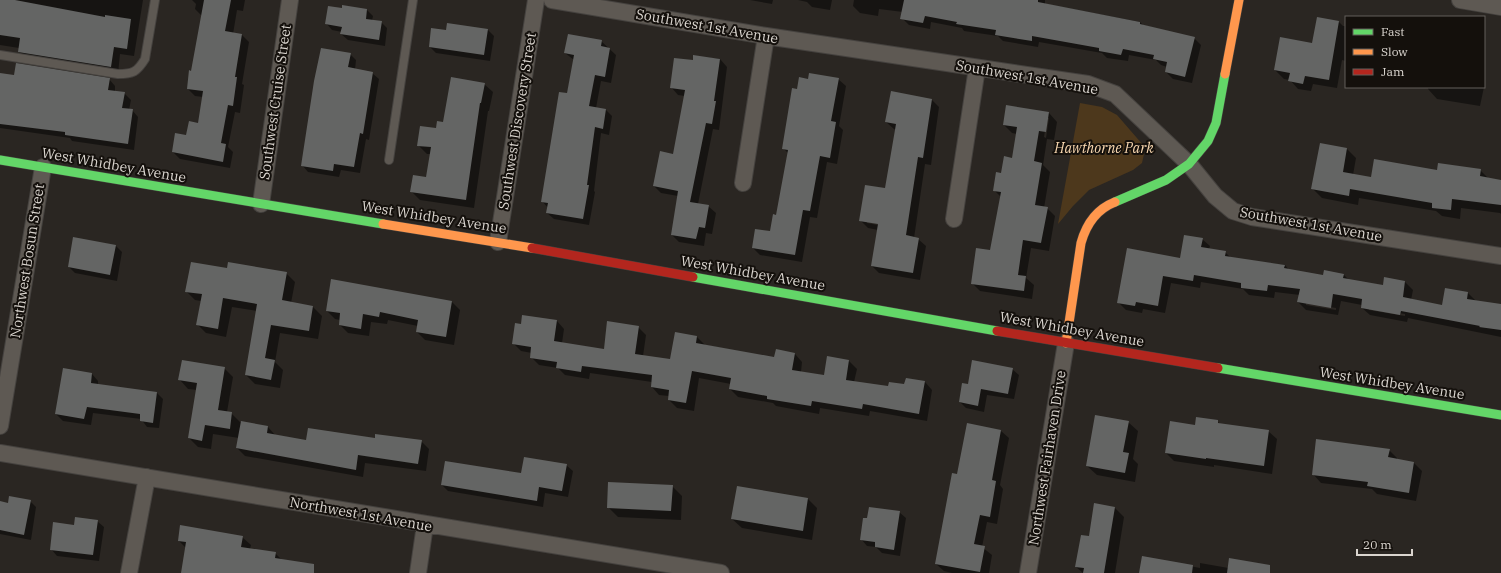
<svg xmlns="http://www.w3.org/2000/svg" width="1501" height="573" viewBox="0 0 1501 573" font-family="'IBM Plex Serif',serif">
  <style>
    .green { fill: #4d381c }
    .shadow { fill: #0007; fill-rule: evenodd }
    .building { fill: #646564 }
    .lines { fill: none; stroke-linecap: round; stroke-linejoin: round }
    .lane-casing { stroke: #45423f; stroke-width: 10 }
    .street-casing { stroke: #45423f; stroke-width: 18 }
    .fast-casing { stroke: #45423f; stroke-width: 10 }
    .slow-casing { stroke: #45423f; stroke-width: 10 }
    .jam-casing { stroke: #45423f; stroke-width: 10 }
    .lane { stroke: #5e5953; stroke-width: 8 }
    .street { stroke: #5e5953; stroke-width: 16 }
    .fast { stroke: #63d668; stroke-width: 9 }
    .slow { stroke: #ff974d; stroke-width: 9 }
    .jam { stroke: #b3261e; stroke-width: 9 }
    .labels { text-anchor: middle; stroke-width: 4; stroke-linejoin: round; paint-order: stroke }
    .street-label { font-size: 14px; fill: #dad5cf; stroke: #14100c }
    .park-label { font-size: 14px; font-style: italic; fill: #f8d7b0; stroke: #14100c }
  </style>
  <rect width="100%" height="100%" fill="#2a2622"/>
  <!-- green -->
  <path class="green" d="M1080,103l22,4 15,8 26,30 1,9 -2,9 -9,7 -44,20 -16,16 -15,18z"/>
  <!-- shadow -->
  <path class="shadow" d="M0,0h143l-9,56 -14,-2 -2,20 -92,-15 -7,-7v-4l-19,-3z
    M192,0h53l-2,11 -6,-1 -4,24 9,1 7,7 -7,42 2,1 -4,28 -5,-1 -7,35 5,5 -3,16 -50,-9 -7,-7 26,-28 4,-27 -8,-1 -7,-7 4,-17 10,-56 -7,-7 1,-5z
    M750,0h23l-1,4z
    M798,0h34l-2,10 -18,-3 -5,-5z
    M854,0h191v4l95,18 3,3 51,13 7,7 -9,38 -19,-4 -7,-7 1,-5 -6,-2 -5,-5 -27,-5 -1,6 -21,-3 -5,-5 -63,-11 -1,5 -35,-6 -5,-5 -34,-5 -2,-3 -31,-6 -1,7 -21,-4 -7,-7 1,-6 -24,-3 -1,7 -18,-3 -7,-7z
    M343,9l24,1 6,6 -1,5 9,1 6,6 -2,18 -37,-6 -7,-6 1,-2 -10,-2 -6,-7z
    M1339,22l4,4h3v35l-4,-1 -5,28 -24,-4 -2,7 -13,-2 -8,-9 -6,-1 -9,-9 38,-26z
    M488,30l6,6 -4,25 -54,-8 -6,-6 17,-16z
    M601,41l15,14 -5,28 -10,-2 -5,27 10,2 6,6 -3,19 -8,-2 -7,58 1,1 -6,33 -35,-6 -7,-6 1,-5 -6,-7 25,-107 7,-34 -9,-7z
    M350,54l6,6 -1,10 17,3 7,6 -10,61 -3,-1 -6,34 -19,-3 -2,7 -31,-5 -6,-7z
    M694,56l26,3 7,8 -8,63 -6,-1 -15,75 10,2 8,7 -4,21 -6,-1 -2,13 -25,-4 -7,-7 6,-39 -17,-3 -7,-7 20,-31 11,-59 -7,-1 -7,-8 23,-25z
    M0,74l14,2 95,3 6,7v6l9,1 7,7 -2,10h3l6,7 -4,33 -62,-9 -2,-3 -70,-10z
    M838,79l8,7 -7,40 4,4 -6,34 -10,-2 -10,56 -7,-1 -8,45 -42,-7 -7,-7 18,-15 6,-17 11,-63 -5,-5 15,-57 11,-11z
    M484,84l9,8 -4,19h-1l-14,97 -54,-8 -9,-9 16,-13 4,-24h-4l-9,-9 26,-22z
    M1428,87h56l-4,19 -43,-7 -9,-10z
    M892,93l40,7 7,7 -8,58 -6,-1 -11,74 4,1 8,7 -6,34 -41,-7 -7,-7 6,-36 -10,-2 -8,-8 26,-30 10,-60 -2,-1 -8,-7zM867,221l17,3 -1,2 -16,-3z
    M1049,113l8,9 -3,18 -7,-1 -4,26 7,7 -6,36h3l8,8 -6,35 -18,-3 -5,30 8,7 -2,14 -52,-8 -8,-8 19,-32 10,-54 -7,-7 8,-16 11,-15 4,-25 -5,-1 -8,-8zM1047,118h2l-3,20 -2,-1z
    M1347,149l9,9 -3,17 19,3 66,-7 42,-1 8,8 13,3v33l-1,-1 -39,-5 -1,11 -18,-3 -6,-5 -77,-13 -1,7 -36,-7 -9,-9z
    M1202,239l8,7 -1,3 16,3 6,6 54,7 4,5 35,6 20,-1 5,5 35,6 1,-7 20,3 8,8 -2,10 31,6 26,-13 8,8 25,4v32l-93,-19 -1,4 -37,-7 -8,-7v-3l-21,-4 -3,14 -32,-5 -8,-8 2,-7 -25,-3 -1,6 -25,-3 -6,-6 -42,-7 -1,6 -29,-5 -6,30 -22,-4 -1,4 -16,-3 -7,-7 62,-44zM1306,303l30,5v2l-30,-5zM1369,308l36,6v2l-36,-6z
    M116,246l6,6 -5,29 -42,-8 -6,-6z
    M228,269l58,4 9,9 -4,21 22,4 9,9 -4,23 -38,-6 -5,29 8,8 -3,18 -25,-4 -9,-9 11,-64 -25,-4 -6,30 -20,-4 -9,-9 4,-23 -6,-1 -9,-9z
    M452,302l8,8 -6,35 -29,-5 -8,-8 1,-6 -30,-6 -1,4 -16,-2 -2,14 -21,-3 -8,-8v-5l-5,-1 -8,-8z
    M557,321l7,8 -2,14 42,8 34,-24 8,8 -3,21 28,4 26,-23 8,8 70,13 20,-4 7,8 -1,10 24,4 24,-15 8,8 -3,13 35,5 36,-5 7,8 -5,31 -57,-10 -1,5 -49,-8 -1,6 -43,-8 -3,-3 -35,-6 -8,-8 1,-5 -32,-6 -5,33 -17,-3 -8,-8v-4l-10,-1 -7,-8v-5l-62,-9 -1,6 -24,-4 -7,-7 -19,-3 -8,-8 1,-4 -11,-2 -8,-8 9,-18z
    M224,368l9,9 -6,35 4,1 9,9 28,5 7,8 32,6 69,-2 45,2 8,8 -3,22 -61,-8 -2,14 -118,-21 -8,-8 2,-10 -26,-4 -2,15 -13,-2 -9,-9 8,-48 -9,-1 -8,-9z
    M1012,369l7,6 -5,24 -27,-4 -3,17 -18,-4 -6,-6z
    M64,370l28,4 6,7v4l59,8 6,6 -4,29 -12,-1 -6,-8 -48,-6 -2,12 -28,-4 -7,-7z
    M1217,421l3,3 48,7 9,8 -5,35 -58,-9v2l-40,-6 -8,-8 30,-27z
    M1128,422l10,9 -5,28 5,5 -3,18 -38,-7 -10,-9z
    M1001,431l8,7 -9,47 3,4 -6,35 -10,-2 -5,25 10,8 -3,18h-37l-8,-2 -8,-7 22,-89z
    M1389,450l8,8v2l17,3 8,8 -6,30 -39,-7 -5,-5 -51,-6 -8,-9z
    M566,465l7,6 -5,26 -23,-4 -2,14 -95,-16 -6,-6 80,-10z
    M672,486l10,10 -1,24 -63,-3 -10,-10z
    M808,499l9,9 -5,32 -70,-12 -10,-9z
    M30,501l6,6 -5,33 -31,-6v-32l9,2z
    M1095,505l20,3 9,9 -9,56h-32l-7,-6 14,-30z
    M899,512l7,6 -6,38 -18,-3 -6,-6 -9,-1 -6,-7z
    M97,521l7,6 -5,34 -42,-5 -6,-7 24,-23z
    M242,537l9,8 -1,4 25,4 8,8 31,12h-132l4,-25 -7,-7z
    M1143,557l57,11v-5l57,10h-117z"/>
  <!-- building -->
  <path class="building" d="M0,0h15l90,17v-2l26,4 -4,30 -13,-2 -3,20 -93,-15 2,-14 -20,-3z
    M204,0h27l-6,31 17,3 -7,43h2l-4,29 -5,-1 -7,38 5,1 -3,18 -51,-10 3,-19 11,2 3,-14 9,2 5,-32 -16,-2 2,-19 2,1z
    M904,0h134v2l102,20v2l55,13 -10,40 -20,-5 2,-10 -14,-3 1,-4 -31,-6 -2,6 -22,-4v-3l-67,-12v5l-37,-6 1,-5 -40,-6 1,-2 -32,-6 -2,7 -23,-4z
    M342,5l25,4 -1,10 16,2 -3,19 -39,-6 2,-7 -17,-3 3,-18 14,2z
    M1317,17l22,4 -10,59 -24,-4 -2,8 -15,-3 2,-8 -16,-3 6,-33 32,6z
    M447,23l41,6 -4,26 -55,-8 2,-19 15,2z
    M568,34l34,6 -1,6 9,2 -5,29 -10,-2 -6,31 17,3 -3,20 -8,-2 -8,58h2l-6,34 -37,-6 2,-10 -7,-1 18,-110 8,1 7,-38 -10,-2z
    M321,48l30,5 -3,14 25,5 -10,62 -3,-1 -6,34 -20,-3 -1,7 -32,-5 13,-85z
    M693,55l27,4 -6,42h2l-4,23 -6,-1 -16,79 19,3 -4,23 -6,-1 -3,12 -25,-4 7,-44 -25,-5 7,-35 13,3 12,-64 -15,-2 4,-30 19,2z
    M16,63l94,15 -2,12 17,2 -3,16 11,1 -5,35 -63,-9v-3l-65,-8v-51l14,2z
    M809,73l30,5 -8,43 5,1 -6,36 -10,-2 -10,55 -7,-1 -8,45 -43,-7 3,-19 15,2 3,-17 3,1 12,-65 -6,-1 10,-61 5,1 2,-12 9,2z
    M451,77l34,6 -4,20h-1l-14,97 -56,-8 3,-17 13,2 5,-30 -14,-1 3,-20 16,2 1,-7 6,1z
    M891,91l41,8 -9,59 -5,-1 -12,78 13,3 -6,35 -42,-7 7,-42 -19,-3 6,-36 20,3 11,-64 -11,-2z
    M1006,105l43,7 -3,20 -7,-1 -5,30 8,2 -7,42 13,2 -7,36 -18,-3 -5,35 8,1 -2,15 -53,-7 5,-36 14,2 11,-58 -8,-1 3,-19 5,1 3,-17 8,2 5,-31 -14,-2z
    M1320,143l27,5 -4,24 28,5 3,-18 63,11 1,-7 43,6 -1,7 21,4v25l-49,-6 -1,11 -19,-2v-5l-82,-14 -1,7 -38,-7z
    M1184,235l19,3 -2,9 25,4 -1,5 60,9 -1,3 39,7 1,-5 20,4 -1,4 40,7 1,-8 21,4 -2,16 39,8 3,-17 23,4 -1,7 34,5v26l-22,-3 1,-1 -79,-15 -1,4 -39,-7 1,-9 -29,-5 -2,14 -34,-6 3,-13 -32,-4 -1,6 -26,-3v-5l-47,-8 -1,6 -30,-5 -5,30 -22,-4 -1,4 -18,-3 10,-55 53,10z
    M73,237l43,8 -6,30 -42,-8z
    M191,262l36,6 1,-6 59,10 -5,28 31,6 -4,25 -38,-6 -6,33 10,2 -4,20 -26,-5 12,-71 -34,-6 -5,31 -22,-4 6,-31 -17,-2z
    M331,279l121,22 -6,36 -30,-5 2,-12 -38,-8 -1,5 -16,-3 -2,15 -22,-4 1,-12 -14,-2z
    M522,315l35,5 -3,21 50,8 3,-28 32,5 -4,28 35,5 5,-27 22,4 -1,7 78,14 2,-8 19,4 -3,17 32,5 3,-19 22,4 -3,20 42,6 1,-4 15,2 2,-6 19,3 -6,33 -56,-10 -1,5 -50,-8 -1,5 -44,-7v-3l-38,-7 2,-11 -39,-7 -6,32 -18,-3 1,-10 -18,-3 1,-12 -70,-9 -1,6 -25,-4 1,-6 -27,-4 1,-11 -19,-3 3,-21 6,1z
    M182,360l43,7 -7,43 14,2 -2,17 -25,-4 -3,16 -14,-3 9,-55 -19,-3z
    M972,360l41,8 -5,26 -27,-5 -3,17 -19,-4 3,-19 6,1z
    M63,368l29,5 -1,10 66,9 -4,31 -13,-2v-7l-53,-7 -3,12 -29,-5z
    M1095,415l34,6 -6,31 6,1 -4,20 -39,-7z
    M1196,417l22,3v3l51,7 -5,36 -58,-8v1l-41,-6 5,-32 25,4z
    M241,421l27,5 -1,7 39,7 2,-12 67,10v-4l47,6 -4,24 -60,-9 -2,15 -120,-22z
    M967,423l34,7 -9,50 4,1 -6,36 -10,-2 -6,29 11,2 -5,26 -45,-8 17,-91 5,1z
    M1316,439l74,10 -2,8 26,5 -5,31 -42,-7 1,-4 -56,-7z
    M524,457l43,7 -5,27 -23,-4 -2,14 -96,-16 4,-24 76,12z
    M608,482l65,3 -2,26 -64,-3z
    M737,486l71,12 -5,33 -72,-12z
    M9,496l22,4 -7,35 -24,-5v-29l8,2z
    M1094,503l21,4 -11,66h-21l1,-5 -9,-1 6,-32 8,1z
    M869,507l31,4 -6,39 -19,-3v-5l-15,-2 3,-22h4z
    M75,517l23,3 -5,35 -43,-5 3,-28 21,3z
    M180,525l63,11 -2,11 35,5 -1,6 39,6v9h-133l5,-31 -8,-1z
    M1142,556l51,9 -1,8h-53z
    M1229,558l41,7v8h-43z"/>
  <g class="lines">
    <defs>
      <path id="lane" d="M0,55l118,19c15,0 19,-2 27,-15l10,-59
        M389,160l24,-160"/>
      <path id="street" d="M552,0l214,36 322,48 27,10 74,70 26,32 18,15 19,6 249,39
        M1460,0l41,7
        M743,183l23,-147
        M261,204l29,-204
        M954,219l23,-151
        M498,242l38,-242
        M0,426l43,-259
        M0,453l721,120
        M129,573l18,-96
        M418,573l7,-48
        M1028,573l38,-230"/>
      <path id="fast" d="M0,160l383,64
        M1115,202l51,-22 23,-16 19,-23 8,-18 9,-49
        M693,277l304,54
        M1218,368l283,47"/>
      <path id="slow" d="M1225,74l14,-74
        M383,224l149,24
        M1066,343l15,-100c5,-18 16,-34 34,-41"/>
      <path id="jam" d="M532,248l161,29
        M997,331l221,37"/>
    </defs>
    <!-- lane casing -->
    <use href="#lane" class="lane-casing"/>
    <!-- street casing -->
    <use href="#street" class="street-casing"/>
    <!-- fast casing -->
    <use href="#fast" class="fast-casing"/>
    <!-- slow casing -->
    <use href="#slow" class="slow-casing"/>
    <!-- jam casing -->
    <use href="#jam" class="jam-casing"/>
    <!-- lane -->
    <use href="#lane" class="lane"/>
    <!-- street -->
    <use href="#street" class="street"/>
    <!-- fast -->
    <use href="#fast" class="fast"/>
    <!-- slow -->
    <use href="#slow" class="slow"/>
    <!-- jam -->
    <use href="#jam" class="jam"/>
  </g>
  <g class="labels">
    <!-- street labels -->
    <g class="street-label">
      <text transform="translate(707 26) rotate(10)" y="5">Southwest 1st Avenue</text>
      <text transform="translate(1027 77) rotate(10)" y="5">Southwest 1st Avenue</text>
      <text transform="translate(275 102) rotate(-82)" y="5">Southwest Cruise Street</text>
      <text transform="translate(517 121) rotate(-81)" y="5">Southwest Discovery Street</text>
      <text transform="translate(114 165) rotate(10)" y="5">West Whidbey Avenue</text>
      <text transform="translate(434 217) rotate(9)" y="5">West Whidbey Avenue</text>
      <text transform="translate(1311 224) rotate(10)" y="5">Southwest 1st Avenue</text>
      <text transform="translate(27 261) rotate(-81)" y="5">Northwest Bosun Street</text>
      <text transform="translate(753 273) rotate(10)" y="5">West Whidbey Avenue</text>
      <text transform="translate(1072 329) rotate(10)" y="5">West Whidbey Avenue</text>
      <text transform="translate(1392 383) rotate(9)" y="5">West Whidbey Avenue</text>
      <text transform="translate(1047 458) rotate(-81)" y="5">Northwest Fairhaven Drive</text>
      <text transform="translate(361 514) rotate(10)" y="5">Northwest 1st Avenue</text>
    </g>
    <!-- park labels -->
    <g class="park-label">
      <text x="1104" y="153">Hawthorne Park</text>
    </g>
  </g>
  <!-- legend -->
  <rect x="1345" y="16" width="140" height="72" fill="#14100c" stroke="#635f5a"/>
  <rect x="1353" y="29" width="20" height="6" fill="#63d668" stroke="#635f5a"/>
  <text x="1381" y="36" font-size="12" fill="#dad5cf">Fast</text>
  <rect x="1353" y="49" width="20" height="6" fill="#ff974d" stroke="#635f5a"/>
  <text x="1381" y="56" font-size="12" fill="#dad5cf">Slow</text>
  <rect x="1353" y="69" width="20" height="6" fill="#b3261e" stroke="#635f5a"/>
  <text x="1381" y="76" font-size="12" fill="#dad5cf">Jam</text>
  <!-- scale -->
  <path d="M1357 549v6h55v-6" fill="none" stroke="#dad5cf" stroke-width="2"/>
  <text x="1363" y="549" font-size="12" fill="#dad5cf" stroke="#14100c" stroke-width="3" paint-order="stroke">20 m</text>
</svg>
